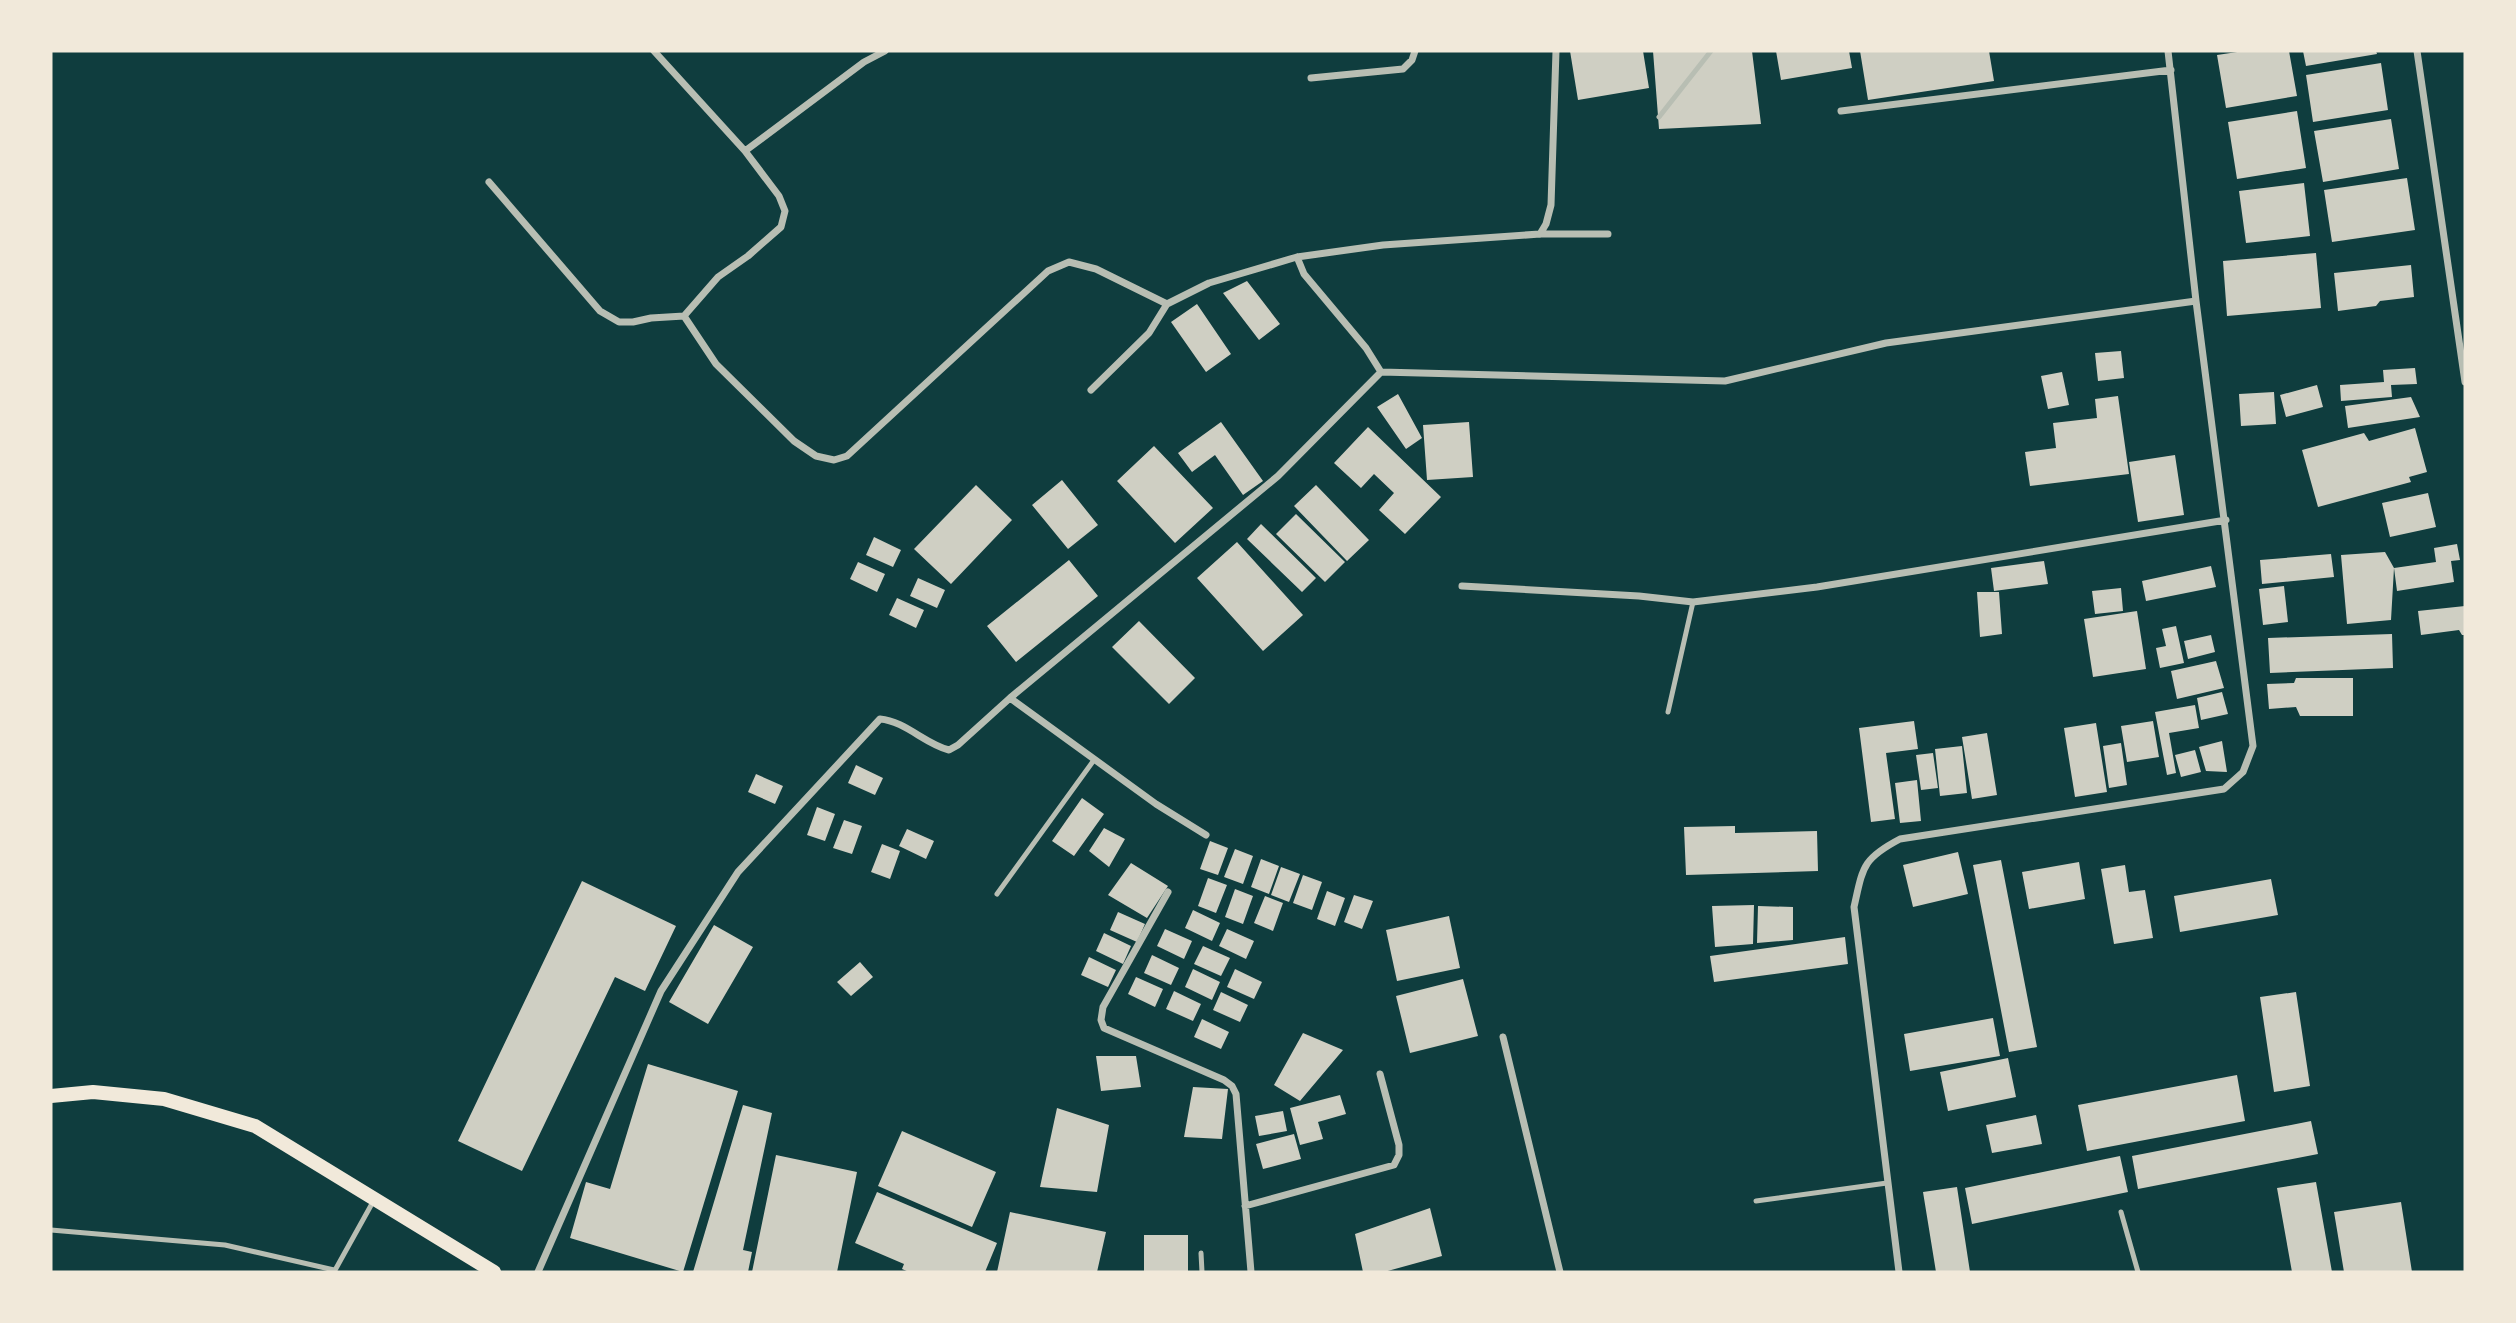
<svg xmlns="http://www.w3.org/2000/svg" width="2516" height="1323" viewBox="0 0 2516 1323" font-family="'Titillium Web',sans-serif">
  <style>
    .building { fill: #cfcfc3 }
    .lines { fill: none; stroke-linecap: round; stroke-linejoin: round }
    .service { stroke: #b8beb3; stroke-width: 5 }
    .minor { stroke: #b8beb3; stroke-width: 7 }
    .secondary { stroke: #f1e9da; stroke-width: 14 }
  </style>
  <rect width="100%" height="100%" fill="#0f3d3e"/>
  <!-- building -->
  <path class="building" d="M1570,51h73l6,37 -71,12z
    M1653,51h99l9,73 -102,5z
    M1776,51h73l3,17 -71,12z
    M1860,51h129l5,30 -126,19z
    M2244,51h45l8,45 -71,12 -9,-53z
    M2303,51h73l1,3 -71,12z
    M2381,63l7,47 -75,12 -7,-47z
    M2297,111l9,57 -69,11 -9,-57z
    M2391,119l8,50 -76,13 -9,-51z
    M2407,178l8,52 -83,12 -8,-52z
    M2304,183l6,53 -64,7 -7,-52z
    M2316,253l5,55 -94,8 -4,-55z
    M2411,265l3,32 -34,4 -4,5 -38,5 -4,-38z
    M1247,281l33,43 -21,16 -36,-47z
    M1197,304l34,50 -25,18 -35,-50z
    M2121,351l3,27 -26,3 -3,-28z
    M2415,368l2,16 -26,1 1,12 -51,4 -1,-16 44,-3 -1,-12z
    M2062,372l7,33 -21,4 -7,-33z
    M2317,385l6,22 -37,10 -6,-22z
    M2274,392l2,32 -35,2 -2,-32z
    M1398,394l24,44 -16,11 -29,-42z
    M2118,396l11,78 -99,12 -5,-34 31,-4 -3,-25 44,-5 -2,-19z
    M2411,397l9,20 -72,11 -3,-22z
    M1221,422l42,59 -20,14 -28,-40 -23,17 -14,-19z
    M1469,422l4,55 -46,3 -4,-55z
    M1368,427l73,70 -36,37 -26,-24 15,-17 -20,-19 -13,14 -27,-25z
    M2415,428l12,44 -18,5 2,5 -93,25 -16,-57 62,-17 5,8z
    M1154,446l59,62 -38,35 -58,-62z
    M2175,455l9,60 -46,7 -9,-60z
    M1062,480l36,45 -30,24 -36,-44z
    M976,485l36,35 -61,64 -37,-35z
    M1316,485l53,55 -22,21 -53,-55z
    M2428,493l8,34 -46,10 -8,-34z
    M1296,514l49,48 -20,20 -49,-48z
    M1261,524l55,54 -14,14 -55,-53z
    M874,537l27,13 -8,17 -27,-12z
    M1237,542l66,73 -40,36 -66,-73z
    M2457,544l3,16 -9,1 3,21 -57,9 -3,-23 -3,52 -44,4 -6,-69 44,-3 9,16 42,-6 -2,-14z
    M2331,554l3,23 -72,7 -2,-24z
    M1069,560l29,36 -82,66 -29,-36z
    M2044,561l4,23 -54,7 -3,-23z
    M858,562l27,12 -8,18 -27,-13z
    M2211,566l5,21 -70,14 -4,-20z
    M918,578l27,12 -8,18 -27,-12z
    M2284,586l4,36 -25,3 -4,-36z
    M2121,588l2,23 -28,3 -3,-23z
    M1977,592h22l3,42 -22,3z
    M897,598l27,12 -8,18 -27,-13z
    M2465,606v29h-3l-3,-5 -38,5 -3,-24z
    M2137,611l9,58 -53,8 -9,-58z
    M1139,621l56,57 -26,26 -57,-57z
    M2176,626l8,37 -24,5 -4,-20 10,-2 -4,-17z
    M2392,634l1,34 -123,5 -2,-35z
    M2211,635l4,17 -27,7 -4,-18z
    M2216,661l8,27 -47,11 -6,-28z
    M2296,678h57v38h-53l-4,-9 -27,2 -2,-25 27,-1z
    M2222,692l6,22 -27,6 -4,-22z
    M2195,705l4,23 -30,5 7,40 -9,2 -12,-63z
    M1914,721l4,28 -32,4 9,66 -24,3 -12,-94z
    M2153,721l6,36 -32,5 -6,-36z
    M2096,723l11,69 -32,5 -11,-69z
    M1987,733l10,62 -25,4 -10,-62z
    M2222,741l5,31 -21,-1 -7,-24z
    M2121,743l6,42 -18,3 -6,-42z
    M1962,746l5,47 -27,3 -5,-47z
    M2195,750l6,22 -20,5 -6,-22z
    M1933,753l5,35 -17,2 -5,-35z
    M856,765l27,13 -8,17 -27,-12z
    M756,774l27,12 -8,18 -27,-12z
    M1917,780l4,41 -21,2 -5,-40z
    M1082,798l22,16 -30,42 -22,-15z
    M817,807l18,7 -10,27 -18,-6z
    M844,820l18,6 -10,28 -19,-6z
    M1735,826v7l82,-2 1,40 -132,4 -2,-48z
    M1104,828l21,11 -16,28 -20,-16z
    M907,829l27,12 -8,18 -27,-13z
    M1210,841l18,7 -10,27 -18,-6z
    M882,844l18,7 -10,28 -19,-7z
    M1235,849l18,7 -10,28 -19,-7z
    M1958,852l10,42 -55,13 -10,-42z
    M1261,859l18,7 -10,28 -18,-7z
    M2001,860l36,187 -28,5 -36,-187z
    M2079,862l6,37 -56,10 -7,-37z
    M1131,863l37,23 -21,32 -39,-23z
    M2125,865l4,27 16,-2 8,48 -39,6 -13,-75z
    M1281,867l19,7 -11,28 -18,-7z
    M1303,875l19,7 -10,28 -19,-7z
    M1208,878l19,7 -11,28 -18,-7z
    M2271,879l7,36 -98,17 -6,-36z
    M582,881l94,45 -31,65 -30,-14 -93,194 -64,-30z
    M1235,889l18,7 -10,28 -18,-7z
    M1327,891l18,7 -10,28 -18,-7z
    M1354,895l19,6 -11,28 -18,-7z
    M1265,896l18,7 -10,28 -19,-8z
    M1754,905l-1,39 -38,3 -3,-41z
    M1758,906l35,1v33l-36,3z
    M1193,910l27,13 -8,18 -27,-13z
    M1118,912l27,12 -8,18 -27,-12z
    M1449,916l11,52 -63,13 -11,-51z
    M714,925l39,22 -45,77 -39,-22z
    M1165,929l27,12 -8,18 -27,-13z
    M1227,929l27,12 -8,18 -27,-13z
    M1104,933l27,13 -8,18 -27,-13z
    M1845,937l3,27 -134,18 -4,-26z
    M1203,946l27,12 -9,18 -27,-12z
    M1152,955l27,13 -8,17 -27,-12z
    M1089,957l27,13 -8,17 -27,-12z
    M860,962l13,15 -22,19 -14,-14z
    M1193,969l27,13 -8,18 -27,-13z
    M1235,969l27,13 -8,17 -27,-12z
    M1136,977l27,12 -8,18 -27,-13z
    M1463,979l15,57 -68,17 -14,-57z
    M1174,991l27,13 -8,17 -27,-12z
    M1221,992l27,13 -8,17 -27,-12z
    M2296,992l14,94 -36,6 -14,-95z
    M1993,1018l7,38 -90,15 -6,-37z
    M1202,1019l27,13 -8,17 -27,-12z
    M1303,1033l40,17 -43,51 -26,-16z
    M1096,1056h40l5,31 -40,4z
    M2008,1058l8,39 -68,14 -8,-39z
    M648,1064l90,27 -55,181 -113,-34 16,-56 24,7z
    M2237,1075l8,46 -158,30 -9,-46z
    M1193,1087l35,2 -6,50 -38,-2z
    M1340,1095l6,19 -28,8 5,17 -23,6 -10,-37z
    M743,1105l29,8 -29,137 9,2 -4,20h-55z
    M1057,1108l52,17 -12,67 -57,-5z
    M1283,1111l4,20 -28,5 -4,-20z
    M2036,1115l6,29 -50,9 -6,-28z
    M2311,1121l7,33 -180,35 -6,-33z
    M902,1131l94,41 -24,55 -94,-41z
    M1294,1134l7,25 -38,10 -7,-25z
    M776,1155l81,17 -20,100h-85z
    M2120,1156l8,36 -156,32 -7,-36z
    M2316,1182l16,90h-40l-15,-84z
    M1957,1187l13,85h-34l-13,-80z
    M877,1192l120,51 -12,29h-76l-7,-3 2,-5 -49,-21z
    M2401,1202l11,70h-68l-10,-60z
    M1430,1208l12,48 -58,16h-21l-8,-38z
    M1010,1212l96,20 -9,40h-100z
    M1144,1235h44v37h-44z"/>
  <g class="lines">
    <!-- service -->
    <path class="service" d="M1659,117l52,-66
      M1668,712l25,-110
      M997,894l97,-134
      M1756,1201l131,-18
      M2121,1212l17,60
      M51,1230l174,15 109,25
      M1201,1253l1,19
      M334,1272l40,-72"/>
    <!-- minor -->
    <path class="minor" d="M2417,51l48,331
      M1311,78l92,-9 9,-9 3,-9
      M1841,111l330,-41
      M745,151l119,-89 21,-11
      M489,182l111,129 19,11h14l18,-4 33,-2 34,-39 30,-21 33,-29 4,-16 -6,-15 -34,-45 -91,-100
      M1540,234l6,-10 5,-19 5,-154
      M1297,257l7,17 62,74 15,24
      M684,316l32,48 78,77 22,15 18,4 13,-4 201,-185 21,-9 27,7 71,35
      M1091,390l58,-57 18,-29 42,-21 88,-26 86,-12 157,-11h68
      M1462,586l177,10 54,6 124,-15 409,-67
      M1010,698l146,106 50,31
      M1168,892l-65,115 -2,13 3,8 120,52 8,6 4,8 15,178
      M1503,1037l57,235
      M1245,1206l149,-41 5,-10v-10l-19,-71
      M538,1272l123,-281 77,-119 142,-153c25,2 45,25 69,31l9,-5 52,-47 268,-222 103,-104 344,9 161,-38 310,-42
      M1899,1272l-45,-365c9,-40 8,-48 46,-68l324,-50 19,-17 10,-26 -57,-445 -28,-250"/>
    <!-- secondary -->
    <path class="secondary" d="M51,1096l42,-4 71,7 91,27 239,146"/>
  </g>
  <!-- border -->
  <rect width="2516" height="1323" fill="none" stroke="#f1e9da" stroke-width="105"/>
</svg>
